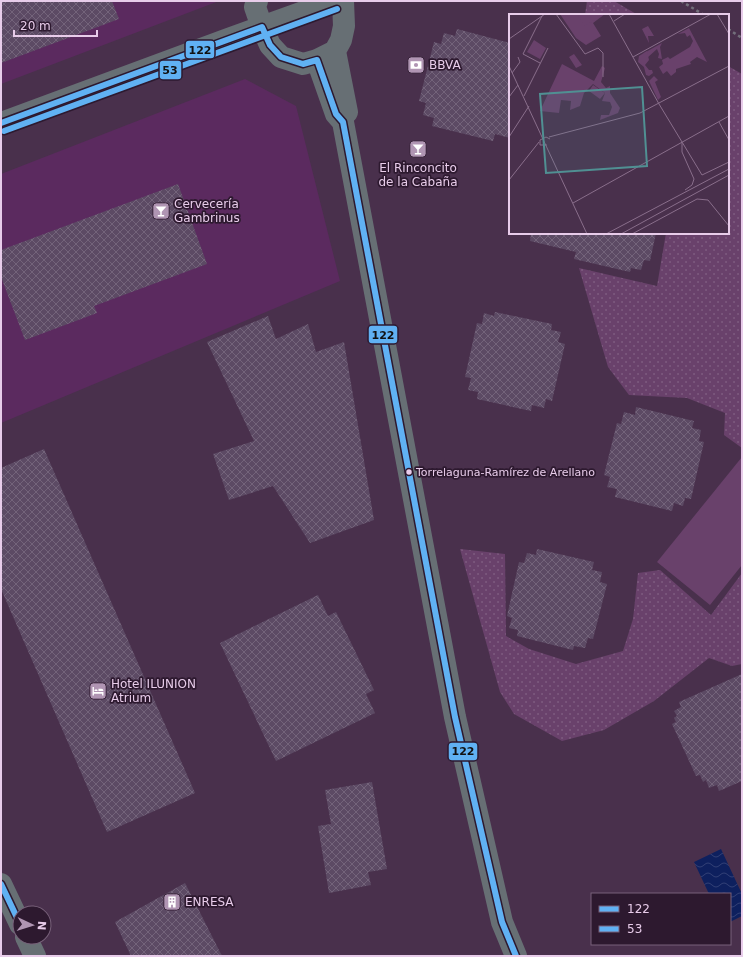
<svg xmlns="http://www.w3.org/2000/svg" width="743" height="957" viewBox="0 0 743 957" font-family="'DejaVu Sans',sans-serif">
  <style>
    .built { fill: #5b2a5f }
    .park { fill: url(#park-dots) }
    .pitch { fill: #69416b }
    .water { fill: url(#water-waves) }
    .building { fill: url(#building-cross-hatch) }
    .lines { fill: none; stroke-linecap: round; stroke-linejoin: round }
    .path { stroke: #736f7b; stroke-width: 2.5; stroke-dasharray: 3 3; stroke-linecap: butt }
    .minor { stroke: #676f74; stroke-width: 22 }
    .bus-1-casing { stroke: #2d192f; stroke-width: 9 }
    .bus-2-casing { stroke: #2d192f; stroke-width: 9 }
    .bus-1 { stroke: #60b1f3; stroke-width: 6 }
    .bus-2 { stroke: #60b1f3; stroke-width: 6 }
    .bus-dot { fill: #e8ccea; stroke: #2d192f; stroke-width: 1.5 }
    .labels { text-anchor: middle; stroke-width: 3.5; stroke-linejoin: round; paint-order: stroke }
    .bus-label { font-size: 11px; fill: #e8ccea; stroke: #2d192f; text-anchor: start }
    .poi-label { font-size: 12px; fill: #e8ccea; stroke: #2d192f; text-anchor: start }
    .inset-road { fill: none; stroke: #896e8b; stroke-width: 1 }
    .view { fill: #509093; fill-opacity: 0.15; stroke: #509093; stroke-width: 2 }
    .inset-edge { fill: none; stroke: #e8ccea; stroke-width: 2 }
    .line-badge { stroke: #2d192f; stroke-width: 1.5 }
    .pale-badge-label { font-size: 11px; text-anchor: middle; font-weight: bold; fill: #111 }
  </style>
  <defs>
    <pattern id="park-dots" width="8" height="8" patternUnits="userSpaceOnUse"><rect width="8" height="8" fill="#69416b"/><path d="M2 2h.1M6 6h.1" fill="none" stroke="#7e5b80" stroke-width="1.8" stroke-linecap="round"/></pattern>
    <pattern id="water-waves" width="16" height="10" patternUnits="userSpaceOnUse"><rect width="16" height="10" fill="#0e205e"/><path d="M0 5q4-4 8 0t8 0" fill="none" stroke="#313f75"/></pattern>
    <pattern id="building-cross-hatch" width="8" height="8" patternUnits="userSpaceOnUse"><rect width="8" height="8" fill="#5c4a64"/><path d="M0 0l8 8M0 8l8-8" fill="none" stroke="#73637a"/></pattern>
  </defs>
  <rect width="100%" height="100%" fill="#49304c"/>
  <!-- built -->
  <path class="built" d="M1,1h218l-218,83z
    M245,79l51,27 44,175 -339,142v-249z"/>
  <!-- park -->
  <path class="park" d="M587,1h27l24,14h-53z
    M728,66l14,8v374l-18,-13 1,-22 -38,-15 -58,-3 -21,-28 -29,-99 78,18 9,-53h62z
    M460,549l45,5 1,82 23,13 47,15 47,-13 10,-32 5,-46 22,-3 51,45 31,-42v91l-10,2 -23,-8 -55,43 -50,29 -42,11 -48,-27 -14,-22z"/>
  <!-- pitch -->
  <path class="pitch" d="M742,457v108l-32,40 -53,-43z"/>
  <!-- water -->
  <path class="water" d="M721,849l21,45v22l-12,6v-28h-21l-15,-32z"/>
  <!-- building -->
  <path class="building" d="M1,1h111l7,18 -118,44z
    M457,29l53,14v95l-15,-4 -2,7 -61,-15 2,-8 -11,-3 3,-12 -7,-2 15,-59 7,2 3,-11 11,3z
    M178,184l29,80 -113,42 3,7 -72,27 -24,-63v-27z
    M531,233h125l-6,28 -6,-1 -3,10 -10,-2 -1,4 -56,-13 2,-7 -46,-11z
    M495,312l57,12 -1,6 10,2 -3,10 7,2 -13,57 -6,-2 -2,9 -12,-3 -1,6 -54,-12 1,-7 -10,-2 3,-12 -6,-1 12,-54 5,1 2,-11 10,3z
    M268,316l8,23 32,-15 8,28 28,-10 30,178 -64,23 -37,-57 -44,14 -16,-46 41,-13 -47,-99z
    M636,407l58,14 -2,7 9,2 -2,11 5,1 -13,57 -6,-1 -2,8 -9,-3 -2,8 -57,-14 2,-8 -10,-2 3,-10 -6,-2 13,-52 4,1 3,-12 11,3z
    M44,449l151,344 -88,39 -106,-243v-121z
    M537,549l57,13 -2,8 10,2 -2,10 7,2 -14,55 -5,-1 -3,10 -11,-2 -1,4 -56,-14 1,-6 -9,-2 3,-10 -5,-2 12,-54 5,1 3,-10 9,2z
    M318,595l10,21 8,-4 38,78 -8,4 9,19 -99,48 -56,-118z
    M742,674v107l-23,10 -2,-6 -8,3 -3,-8 -3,2 -3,-7 -4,1 -24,-52 4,-2 -2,-4 3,-2 -3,-5 7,-4 -2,-5z
    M372,782l15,87 -19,3 3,13 -42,8 -11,-67 13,-2 -6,-34z
    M185,883l37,73h-91l-16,-34z"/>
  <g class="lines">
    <!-- path -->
    <path class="path" d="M681,1l23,14
      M728,29l14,9"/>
    <!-- minor -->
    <path class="minor" d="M257,1l-2,6 7,20 8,18 11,12 22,7 14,-4 18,-9 6,-11 3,-14 -1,-25
      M335,51l12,61
      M317,60l19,54 7,8 112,595 47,205 14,34
      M1,123l227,-84 106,-38
      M1,884l19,40
      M26,937l9,19"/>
    <defs>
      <path id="bus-1" d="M1,123l261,-96 8,18 11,12 22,7 14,-4 19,54 7,8 112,595 47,205 14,34
        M1,884l19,40"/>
      <path id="bus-2" d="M4,131l333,-122"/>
    </defs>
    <!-- bus-1 casing -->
    <use href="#bus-1" class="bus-1-casing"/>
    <!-- bus-2 casing -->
    <use href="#bus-2" class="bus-2-casing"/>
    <!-- bus-1 -->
    <use href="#bus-1" class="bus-1"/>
    <!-- bus-2 -->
    <use href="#bus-2" class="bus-2"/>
  </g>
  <!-- icons -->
  <defs>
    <symbol id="bank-square" viewBox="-11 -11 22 22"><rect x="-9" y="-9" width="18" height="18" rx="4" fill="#b095b3" stroke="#2d192f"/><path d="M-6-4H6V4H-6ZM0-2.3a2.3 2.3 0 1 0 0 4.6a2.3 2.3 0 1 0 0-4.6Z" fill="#fff"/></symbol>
    <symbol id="bar-square" viewBox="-11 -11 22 22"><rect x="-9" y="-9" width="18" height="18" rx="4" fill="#b095b3" stroke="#2d192f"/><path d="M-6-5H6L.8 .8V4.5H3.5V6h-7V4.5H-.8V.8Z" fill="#fff"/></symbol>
    <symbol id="hotel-square" viewBox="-11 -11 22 22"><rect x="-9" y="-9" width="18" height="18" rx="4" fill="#b095b3" stroke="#2d192f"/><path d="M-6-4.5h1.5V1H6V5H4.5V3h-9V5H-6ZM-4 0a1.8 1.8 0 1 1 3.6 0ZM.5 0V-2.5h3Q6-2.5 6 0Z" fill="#fff"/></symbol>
    <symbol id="building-square" viewBox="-11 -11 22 22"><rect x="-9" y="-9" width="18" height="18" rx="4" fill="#b095b3" stroke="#2d192f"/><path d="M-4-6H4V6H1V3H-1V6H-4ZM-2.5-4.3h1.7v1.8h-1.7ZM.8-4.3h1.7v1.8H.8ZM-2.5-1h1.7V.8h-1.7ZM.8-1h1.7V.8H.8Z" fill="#fff"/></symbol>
  </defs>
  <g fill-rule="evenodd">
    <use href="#bank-square" x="406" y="55" width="20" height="20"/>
    <use href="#bar-square" x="408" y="139" width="20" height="20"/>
    <use href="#bar-square" x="151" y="201" width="20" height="20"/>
    <use href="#hotel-square" x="88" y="681" width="20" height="20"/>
    <use href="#building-square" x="162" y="892" width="20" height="20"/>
  </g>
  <!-- markers -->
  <circle class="bus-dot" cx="409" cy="472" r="3.5"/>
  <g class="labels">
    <!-- bus labels -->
    <g class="bus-label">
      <text x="416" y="476">Torrelaguna-Ramírez de Arellano</text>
    </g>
    <!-- poi labels -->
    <g class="poi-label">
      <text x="429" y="69">BBVA</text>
      <text x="418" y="172" text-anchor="middle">El Rinconcito<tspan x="418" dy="14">de la Cabaña</tspan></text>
      <text x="174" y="208">Cervecería<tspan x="174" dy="14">Gambrinus</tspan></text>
      <text x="111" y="688">Hotel ILUNION<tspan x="111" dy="14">Atrium</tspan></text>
      <text x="185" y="906">ENRESA</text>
    </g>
  </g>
  <!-- overview -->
  <g transform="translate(509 14)">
    <rect width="220" height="220" fill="#49304c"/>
    <path d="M180,14l18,34 -10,-5 -7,5 1,2 -15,5v3l-5,4 -4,-5 -4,3 -4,-7 4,-3 -1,-4 6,-3 2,2 20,-12 3,-6 -3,-6 -3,2 -2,-4 -7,1zM153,29l-2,4 2,12 -4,-1 1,-4 -2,-5 -10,9 -3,-5z" fill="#69416b"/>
    <path d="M51,0h45l-12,9 8,13 -15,9 -10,-7zM25,26l12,8 -6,11 -13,-7zM53,50l32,17 8,-15 3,2 -4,14 5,6 4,-2v7l10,15 -2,5 -18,7 1,-5h8l3,-8 -2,-5 -8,-1 3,-8 -12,-9 -9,9 -4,13 -10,4 1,-9 -10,-1 -2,13 -19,-2z" fill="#69416b"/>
    <path d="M139,12l6,10h-6l1,7 -7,-14zM138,37l2,9 -4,5 4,5h3l1,3 -4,3 -3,-1 -2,-8 -6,-5 1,-6zM145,62l4,4 -3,2 6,15 -3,3 -9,-19z" fill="#69416b"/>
    <path d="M71,0h22v1l-17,11 -7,-10zM65,40l8,11 -6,3 -7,-11zM84,71l12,8 -5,6 -11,-8z" fill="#69416b"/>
    <path class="inset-road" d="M47,0l29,40 13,-6 5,5v24M100,0l50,90 43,71 27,-13M208,0l12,20M105,7l11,-7M0,25l36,-25M124,43l78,-43M31,49l-17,-9 19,-38M0,52l78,168M3,59l8,-11 -2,-5M15,82l24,-48M0,83l9,-12M210,108l10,18M0,123l20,-31M40,123l91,-24 89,-47M173,129v9l12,27 -2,6 -7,5M38,131h-7v-5l6,-3 4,2M0,147v13M0,166l30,-38M64,189l156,-87M97,220l123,-65M112,220l108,-59M123,220l65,-35 11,1 21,26"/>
    <path class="view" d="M133,73l5,79 -101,7 -6,-79z"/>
    <rect width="220" height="220" class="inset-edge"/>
  </g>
  <g class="line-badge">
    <rect x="185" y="40" width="30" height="19" rx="4" fill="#60b1f3"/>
    <rect x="159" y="60" width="23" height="20" rx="4" fill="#60b1f3"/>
    <rect x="368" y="325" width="30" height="19" rx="4" fill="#60b1f3"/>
    <rect x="448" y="742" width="30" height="19" rx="4" fill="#60b1f3"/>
  </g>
  <g class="pale-badge-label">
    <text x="200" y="54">122</text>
    <text x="170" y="74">53</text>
    <text x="383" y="339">122</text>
    <text x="463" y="755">122</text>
  </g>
  <!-- border -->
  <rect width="743" height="957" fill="none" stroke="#e8ccea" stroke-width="4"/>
  <!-- legend -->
  <rect x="591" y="893" width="140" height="52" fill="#2d192f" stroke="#78617a"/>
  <rect x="599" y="906" width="20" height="6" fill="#60b1f3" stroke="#78617a"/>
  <text x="627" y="913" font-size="12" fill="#e8ccea">122</text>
  <rect x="599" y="926" width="20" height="6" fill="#60b1f3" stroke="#78617a"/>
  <text x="627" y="933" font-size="12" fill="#e8ccea">53</text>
  <!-- north arrow -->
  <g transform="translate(32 925) rotate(94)"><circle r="19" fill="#2d192f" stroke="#78617a"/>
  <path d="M0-3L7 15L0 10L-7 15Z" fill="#b095b3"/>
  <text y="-6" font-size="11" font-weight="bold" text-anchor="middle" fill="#e8ccea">N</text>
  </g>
  <!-- scale -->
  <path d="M14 30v6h83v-6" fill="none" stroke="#e8ccea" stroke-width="2"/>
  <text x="20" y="30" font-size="12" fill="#e8ccea" stroke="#2d192f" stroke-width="3" paint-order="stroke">20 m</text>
</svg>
